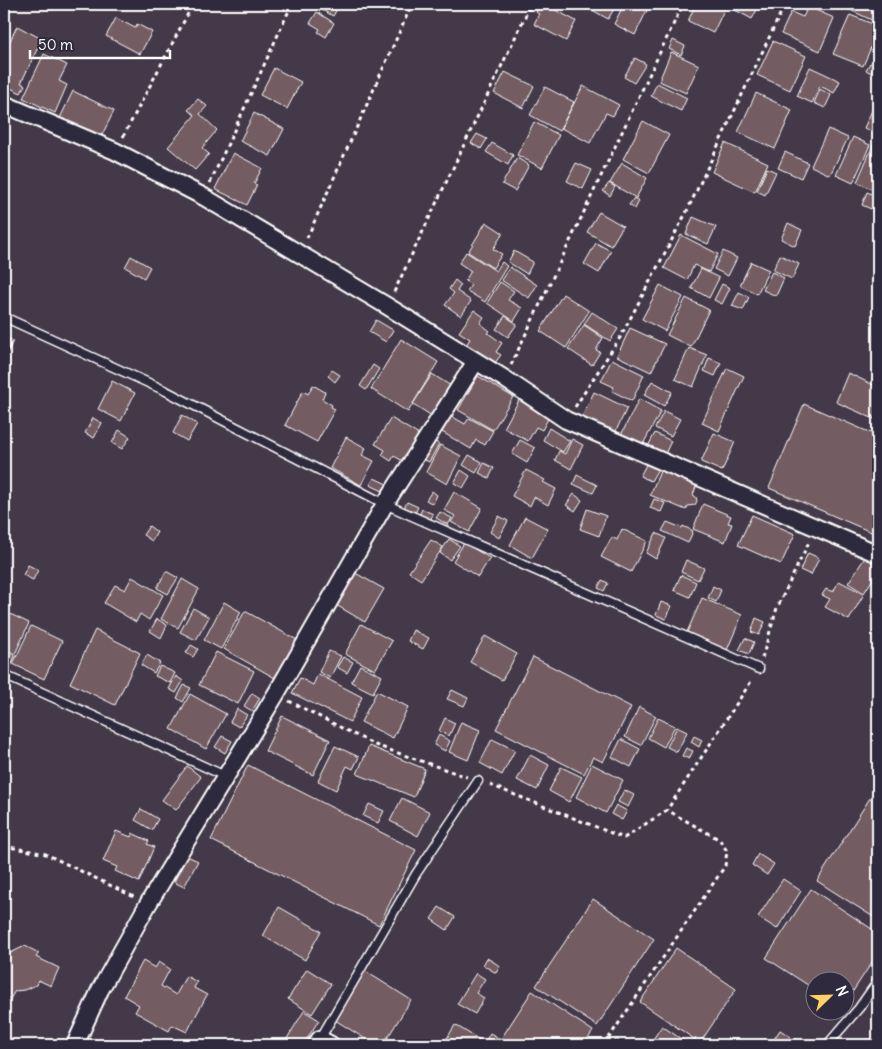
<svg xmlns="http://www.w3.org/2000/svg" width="882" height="1049" viewBox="0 0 882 1049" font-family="Delius,sans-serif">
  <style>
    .building { fill: #735c62; stroke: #fff }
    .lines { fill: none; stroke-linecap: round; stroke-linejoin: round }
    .lane-casing { stroke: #fff; stroke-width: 11 }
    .street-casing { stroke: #fff; stroke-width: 20 }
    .path { stroke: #fff; stroke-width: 3; stroke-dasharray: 4 4; stroke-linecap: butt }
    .lane { stroke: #2f2a3d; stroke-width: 8 }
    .street { stroke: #2f2a3d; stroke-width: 16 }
  </style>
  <rect width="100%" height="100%" fill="#433948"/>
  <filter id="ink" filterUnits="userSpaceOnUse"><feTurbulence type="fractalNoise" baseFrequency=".02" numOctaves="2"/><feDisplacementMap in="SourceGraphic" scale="10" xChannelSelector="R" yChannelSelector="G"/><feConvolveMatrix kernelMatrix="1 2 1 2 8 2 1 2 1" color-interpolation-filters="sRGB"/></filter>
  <g filter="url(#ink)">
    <!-- building -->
    <path class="building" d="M38,4h18l-3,6z
      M311,4h29l-7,12z
      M540,4h4l32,17 -10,20 -32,-17 5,-10 -3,-2z
      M589,4h28l-9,15 -21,-12z
      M624,4h26l-15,31 -21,-11z
      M696,4h24l6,2 -13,27 -25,-12z
      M738,4h22l-8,15 -17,-9z
      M795,4h7l32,14 -14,33 -39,-17 10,-22 12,5 3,-6 -12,-5z
      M850,4h28v19l-30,-14z
      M317,12l17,11 -8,14 -8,-5 2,-3 -10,-6z
      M850,15l28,11v5l-15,35 -30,-12z
      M116,18l19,10 2,-4 15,8 -12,22 -34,-18z
      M17,26l25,13 -21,44 4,2 -4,8 -17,-8 3,-4 -3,-2v-25z
      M673,40l12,6 -4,9 -12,-6z
      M773,41l33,15 -16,34 -33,-15z
      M671,52l28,13 -13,28 -27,-12z
      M44,54l23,11 -8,16 8,4 -12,28 -32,-15z
      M635,58l11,6 -12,19 -10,-6z
      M878,59v17l-6,-3z
      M870,63l4,2 -3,8 -5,-3z
      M810,67l30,14 -6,12 -14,-7 -8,17 -15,-7z
      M274,68l27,14 -14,27 -27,-14z
      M505,72l29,14 -11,22 -29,-15z
      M657,83l30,15 -6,13 -30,-15z
      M583,86l36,19 -6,11 -7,-3 -16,30 -29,-15z
      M545,87l29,15 -15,29 -29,-16z
      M820,89l11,6 -6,13 -11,-5z
      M73,91l41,20 -14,28 -40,-21z
      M756,93l36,17 -17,39 -37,-17z
      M878,97v37l-14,-6z
      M198,99l9,7 -7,8 17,16 -15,18 7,6 -14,16 -27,-23 27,-32 -7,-5z
      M254,113l30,16 -14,27 -30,-15z
      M643,121l26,14 -20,38 -26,-14z
      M534,122l25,13 -17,33 -25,-13z
      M828,129l20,9 -18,37 -19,-9z
      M477,134l10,5 -6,10 -10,-6z
      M853,137l17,8 -17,38 -17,-8z
      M492,143l21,12 -5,10 -22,-13z
      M725,143l43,20 -13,29 -43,-20z
      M873,145l5,3 -1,44 -20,-10z
      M785,152l23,11 -7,15 -23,-10z
      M233,153l29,15 -8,16 3,1 -10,20 -32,-16z
      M517,158l12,7 -14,26 -13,-7z
      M576,163l16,7 -9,19 -16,-8z
      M622,163l25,15 -11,20 -26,-15z
      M767,168l9,4 -11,23 -8,-4z
      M609,183l6,4 -5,9 -7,-5z
      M867,192l11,5v15l-16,-7z
      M634,198l5,3 -4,8 -6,-4z
      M599,212l24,14 -12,20 -24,-14z
      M693,217l23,10 -8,17 -22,-10z
      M486,222l17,11 -10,16 9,5 -9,14 -25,-16z
      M788,223l14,7 -7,16 -14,-7z
      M681,235l37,19 -9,18 -15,-7 -7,15 -23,-12z
      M596,243l15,8 -12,22 -15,-9z
      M514,251l19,11 -6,12 -19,-12z
      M723,251l14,7 -9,18 -14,-7z
      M466,252l30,19 6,-9 5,4 -22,36 -18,-11 4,-6 -6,-4 6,-10 -12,-8z
      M780,255l19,9 -7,15 -19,-9z
      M131,256l19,11 -6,11 -19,-11z
      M751,262l18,8 -12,24 -17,-9z
      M510,267l27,18 -8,13 -28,-18z
      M701,269l18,9 -10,20 -18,-10z
      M772,272l12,6 -8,18 -13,-6z
      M455,280l6,5 -4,6 14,10 -10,15 -16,-11 9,-12 -5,-4z
      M500,282l14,9 -6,9 14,8 -8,13 -27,-18z
      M722,284l8,4 -8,16 -8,-4z
      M660,285l23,12 -18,34 -23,-12z
      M739,292l10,5 -6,13 -11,-4z
      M563,294l26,17 -23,37 -26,-17z
      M686,298l23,12 -18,37 -24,-12z
      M474,310l10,7 -4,6 10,8 -2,2 14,10 -6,9 5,3 -7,9 -17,-12 -3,3 -10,-7 6,-9 -11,-7z
      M592,312l26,17 -8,12 -26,-17z
      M505,316l12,8 -9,13 -12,-8z
      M376,320l17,10 -7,12 -17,-10z
      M584,325l19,13 -7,12 4,2 -8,13 -24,-16z
      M630,328l35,16 -14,28 -34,-16z
      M4,336l9,5 -9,19z
      M401,339l37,23 -30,50 -37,-23z
      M689,348l18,7 -14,32 -18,-8z
      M709,358l12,5 -6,13 -11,-5z
      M612,359l32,16 -12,26 -20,-10 2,-4 -13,-6z
      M373,365l6,4 -13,21 -6,-4z
      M727,368l17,8 -25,55 -17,-8z
      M332,370l8,5 -5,7 -7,-6z
      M848,373l30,14v22l-4,10 -38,-17z
      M432,374l19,12 -19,30 -19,-12z
      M478,376l35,21 -20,33 -35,-20z
      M112,381l23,12 -14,28 -23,-12z
      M652,381l20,11 -8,14 -20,-11z
      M313,385l12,7 -3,7 10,6 -1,2 4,2 -18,33 -32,-17 18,-34 5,3z
      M594,392l33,16 -14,29 -33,-16z
      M639,399l22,12 -19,35 -21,-11z
      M519,400l30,17 -7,13 -6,-3 -8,14 -24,-13z
      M804,404l74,32v99l-109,-47z
      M664,411l16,8 -9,17 -16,-8z
      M182,415l15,9 -10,17 -14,-8z
      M451,416l14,8 4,-6 24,13 -8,14 -9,-5 -5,9 -29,-17z
      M93,418l9,5 -8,15 -9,-5z
      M391,418l28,17 -16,26 -9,-5 -3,5 -9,-6 3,-5 -10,-6z
      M549,428l21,13 -7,11 -20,-12z
      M119,430l11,7 -8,12 -10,-6z
      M655,433l16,8 -7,15 -17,-8z
      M714,433l21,9 -13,29 -21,-9z
      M346,437l20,11 -4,7 12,6 -13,24 -31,-17z
      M572,439l11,6 -12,24 -16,-9 4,-9 6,3z
      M432,440l7,4 -10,18 -8,-4z
      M520,440l15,8 -8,15 -15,-9z
      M440,445l21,11 -14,28 -21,-12z
      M469,455l13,7 -6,11 -13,-8z
      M648,461l11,6 -8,14 -11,-5z
      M484,463l10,5 -5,10 -10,-5z
      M661,469l36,15 -4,11 3,2 1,4 -2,4 -7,1 -2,4 -36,-15z
      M461,470l9,6 -7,12 -9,-5z
      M526,470l19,10 -2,2 13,7 -8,16 -14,-8 -4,9 -18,-10z
      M577,475l20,10 -4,8 -20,-9z
      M374,478l15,7 -4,7 -15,-7z
      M432,491l5,4 -4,9 -7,-4z
      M454,492l28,16 -13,24 -18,-10 4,-6 -11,-6z
      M574,494l8,6 -7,11 -9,-6z
      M654,499l11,4 -4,9 -11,-4z
      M407,502l11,5 -3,6 -11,-5z
      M703,504l28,12 -3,7 4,1 -7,18 -32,-13z
      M422,509l11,5 -3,7 -11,-5z
      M587,509l19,7 -7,20 -19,-7z
      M440,512l12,6 -4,7 -12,-7z
      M752,515l43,19 -14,30 -43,-19z
      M499,516l9,5 -9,17 -9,-6z
      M525,517l23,12 -16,29 -22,-13z
      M667,522l15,6 1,-2 10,5 -5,12 -26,-12z
      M149,526l8,6 -5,9 -9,-6z
      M622,529l25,12 -16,31 -30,-15 11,-20 5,3z
      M656,533l10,5 -10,21 -10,-6z
      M449,539l11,7 -10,14 -10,-7z
      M431,540l12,7 -22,33 -12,-8z
      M464,543l26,15 -12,19 -25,-16z
      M808,553l11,5 -8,17 -11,-5z
      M866,556l12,8v7l-14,22 -16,-10z
      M686,560l18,8 -6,12 -17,-8z
      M28,565l10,5 -5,10 -10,-5z
      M350,570l34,19 -19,33 -34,-20z
      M166,571l12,7 -10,16 -11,-6z
      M681,575l15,7 -6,15 -16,-7z
      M132,577l31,18 -14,25 -9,-6 -4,8 -32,-19 11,-18 10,5z
      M182,579l17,10 -21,39 -17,-9z
      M602,580l6,3 -4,8 -6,-3z
      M839,581l25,13 -15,26 -24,-13 5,-8 -8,-4 4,-6 7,3z
      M713,586l8,4 -5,12 -8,-4z
      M702,598l40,17 -15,35 -40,-18z
      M224,602l17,10 -20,37 -17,-9z
      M661,602l11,4 -6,13 -10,-4z
      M193,608l16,9 -13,23 -16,-8z
      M4,611l25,12 -14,31 -11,-6z
      M245,611l52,29 -22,38 -51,-29z
      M756,618l9,4 -6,13 -8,-3z
      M157,619l10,6 -6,13 -11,-7z
      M361,624l31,17 -17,29 -30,-16z
      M31,626l31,15 -18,38 -31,-15z
      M95,630l45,23 -25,52 -45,-22z
      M413,630l16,8 -6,11 -15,-8z
      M485,636l32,18 -15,26 -32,-18z
      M745,638l9,4 -5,12 -10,-4z
      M191,645l7,4 -5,8 -7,-4z
      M329,651l12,5 -11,22 -11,-6z
      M7,652l8,4 -4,10 -7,-4z
      M216,652l38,19 -16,33 -39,-19z
      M147,655l13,8 -6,10 -13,-8z
      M343,657l10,5 -6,11 -10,-6z
      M533,657l98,50 -28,55 -10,-5 -9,17 -88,-45z
      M360,665l22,11 -9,17 -22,-11z
      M160,666l15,7 -5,10 -15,-7z
      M318,674l44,23 -12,25 -58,-29 8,-15 13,7z
      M176,676l7,5 -7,12 -7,-4z
      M184,685l7,3 -8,14 -6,-4z
      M452,690l16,8 -4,8 -17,-7z
      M377,691l31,16 -15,31 -32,-16z
      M252,693l8,5 -8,13 -8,-5z
      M190,694l36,20 -20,35 -35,-20z
      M639,707l17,9 -15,29 -16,-8z
      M237,709l10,6 -8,12 -9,-5z
      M282,716l48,24 -17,35 -48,-24z
      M445,718l10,5 -6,13 -10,-5z
      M658,718l17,8 -11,21 -16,-9z
      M461,722l19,8 -12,30 -19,-8z
      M677,727l10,5 -10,20 -10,-5z
      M439,735l11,6 -5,10 -11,-6z
      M222,736l10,5 -7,12 -10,-6z
      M694,736l8,4 -3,7 -8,-5z
      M492,739l23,11 -13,25 -22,-12z
      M621,739l19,10 -9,18 -19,-10z
      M335,746l24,11 -6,12 -6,-3 -11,24 -18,-9z
      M369,746l56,23 -11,28 -57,-23z
      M686,748l7,3 -4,8 -7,-3z
      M530,755l19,10 -12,25 -20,-10z
      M592,764l31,16 -17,33 -30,-16z
      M248,765l168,85 -37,75 -168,-85z
      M187,766l14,11 -25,33 -14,-10z
      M561,767l21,10 -13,25 -20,-11z
      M624,790l10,5 -6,12 -10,-5z
      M402,798l28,14 -12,24 -28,-15z
      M870,798l8,5v117l-61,-39z
      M369,804l15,7 -6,12 -15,-7z
      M616,805l11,6 -5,9 -11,-6z
      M141,809l17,10 -6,11 -17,-10z
      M116,831l15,6 1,-4 17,8 -2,3 7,3 -15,35 -24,-11 2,-4 -14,-6z
      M758,854l16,10 -7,11 -15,-10z
      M187,856l11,5 -14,26 -10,-5z
      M783,879l18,12 -24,38 -19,-12z
      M811,889l67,44v20l-34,52v-23h-30v7l-48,-31z
      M593,899l61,40 -57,87 -61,-40z
      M279,907l42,24 -16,29 -42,-24z
      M439,907l16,10 -8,13 -16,-11z
      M25,946l14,7 -3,4 23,11 -8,18 -13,-6 -2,5 -12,5 -9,1 -5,8 -6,-3v-40z
      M676,948l60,41 -36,54 -60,-41z
      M487,958l13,8 -4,7 -13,-8z
      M143,961l12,7 4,-6 11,7 -9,17 15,9 10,-19 11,6 -3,6 13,7 -20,37 -15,-7 -3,6 -34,-19 4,-7 -15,-9z
      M307,969l24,15 -19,30 -24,-15z
      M365,971l46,29 -28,45h-8l-40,-25z
      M476,973l9,6 -9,14 8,5 -9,16 -18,-10z
      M532,991l61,40 -9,14h-87z
      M304,1011l15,9 -16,25h-20z
      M455,1025l25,15 -3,5h-34z
      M662,1026l28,19h-41z
      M780,1030l11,7 -5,8h-16z
      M490,1033l7,4 -5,8h-6l-2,-1z
      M616,1039l8,6h-12z
      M796,1039l9,6h-14z"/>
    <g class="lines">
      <defs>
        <path id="lane" d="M4,317l162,74 219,113 374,165
          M4,675l221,101
          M320,1039l96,-165 62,-93
          M827,1045l32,-37 19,-27"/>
        <path id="street" d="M4,104l111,47 89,46 183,109 118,73 61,41 312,134
          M75,1045l25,-55 48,-86 128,-210 109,-190 91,-143
          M316,1045l4,-6 11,6"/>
      </defs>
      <!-- lane casing -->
      <use href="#lane" class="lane-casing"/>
      <!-- street casing -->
      <use href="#street" class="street-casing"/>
      <!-- path -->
      <path class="path" d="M123,137l70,-133
        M210,183l82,-179
        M307,238l105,-234
        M394,292l137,-288
        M511,365l172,-361
        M575,407l46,-71 66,-125 98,-207
        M762,658l15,-50 32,-66
        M289,701l86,44 92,32
        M490,785l134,53 43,-28 85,-130
        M4,846l42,8 88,43
        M604,1045l121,-179 2,-15 -7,-11 -53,-30"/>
      <!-- lane -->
      <use href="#lane" class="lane"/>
      <!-- street -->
      <use href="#street" class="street"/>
    </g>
  </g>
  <!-- margin -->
  <rect width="882" height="1049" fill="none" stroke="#2f2a3d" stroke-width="20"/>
  <rect x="10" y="10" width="862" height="1029" fill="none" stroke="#fff" stroke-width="2" filter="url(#ink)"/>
  <!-- north arrow -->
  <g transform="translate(830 996) rotate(67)"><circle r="24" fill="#2f2a3d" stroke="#827f8b"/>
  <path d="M0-4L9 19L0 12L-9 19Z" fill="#ffd166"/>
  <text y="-8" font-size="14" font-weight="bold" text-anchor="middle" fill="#ffffff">N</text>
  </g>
  <!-- scale -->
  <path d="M30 50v8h140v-8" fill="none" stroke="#ffffff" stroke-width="2.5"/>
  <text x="38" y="50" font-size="15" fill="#ffffff" stroke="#2f2a3d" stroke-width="4" paint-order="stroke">50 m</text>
</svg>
